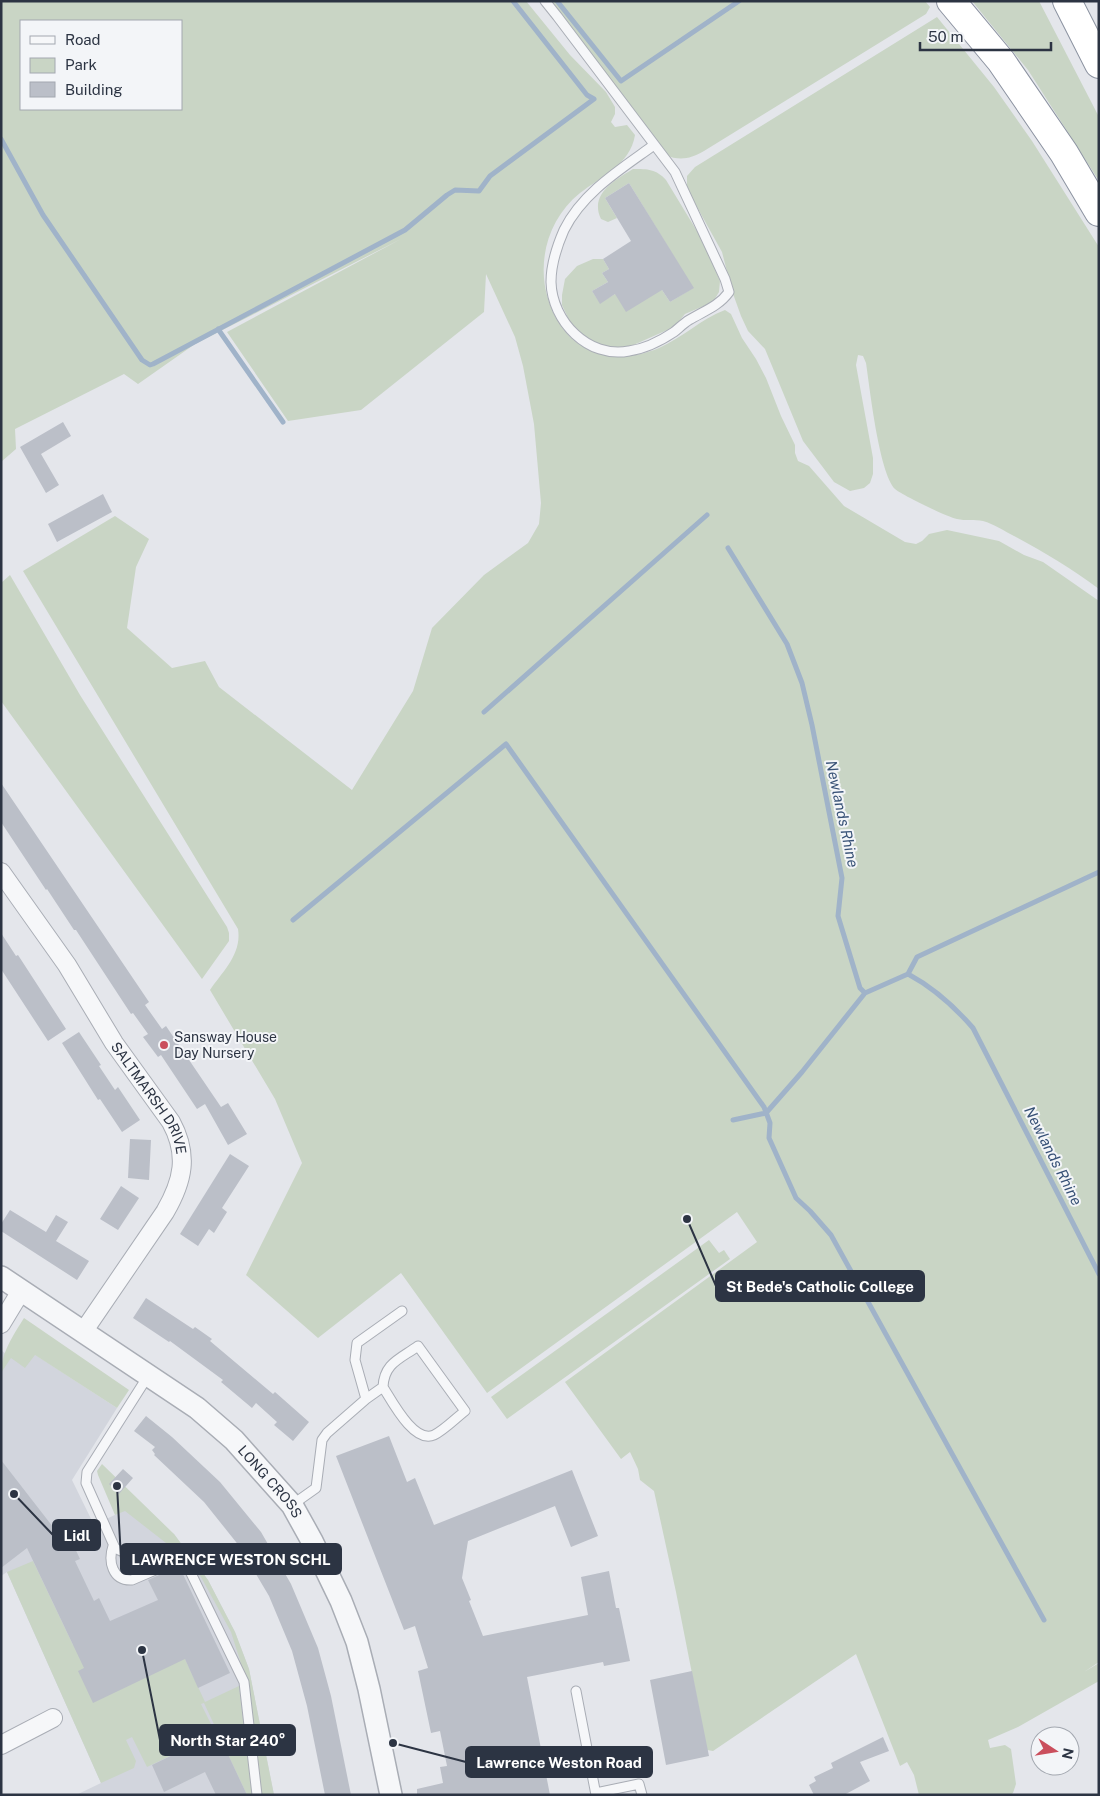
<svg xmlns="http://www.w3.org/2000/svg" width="1100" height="1796" viewBox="0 0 1100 1796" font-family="'Public Sans',sans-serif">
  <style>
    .built { fill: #d2d5dd }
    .green { fill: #c9d5c5; fill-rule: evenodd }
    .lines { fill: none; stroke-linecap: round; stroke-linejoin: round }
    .stream { stroke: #a0b3c9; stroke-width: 5 }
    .building { fill: #bbbfc8 }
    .service-casing { stroke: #a9adb5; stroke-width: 11 }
    .minor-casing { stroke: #a9adb5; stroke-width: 20 }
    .tertiary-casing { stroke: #a9adb5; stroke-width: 24 }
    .motorway-casing { stroke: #8c93a1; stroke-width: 30 }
    .service { stroke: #f6f7f9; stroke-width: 9 }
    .minor { stroke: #f6f7f9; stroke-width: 18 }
    .tertiary { stroke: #f6f7f9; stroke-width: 21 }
    .motorway { stroke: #fff; stroke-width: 28 }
    .poi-dot { fill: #ca4f5d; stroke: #f3f5f8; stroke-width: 2 }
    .labels { text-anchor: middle; stroke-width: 4; stroke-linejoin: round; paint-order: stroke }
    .poi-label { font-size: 14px; fill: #2c3443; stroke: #f3f5f8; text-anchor: start }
    .street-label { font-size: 14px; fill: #2c3443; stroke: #f3f5f8 }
    .water-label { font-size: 15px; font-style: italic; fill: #375176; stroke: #f3f5f8 }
    .leader { fill: none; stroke: #2c3443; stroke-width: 2 }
    .callout-dot { fill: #2c3443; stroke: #f3f5f8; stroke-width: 2 }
    .callout { fill: #2c3443; stroke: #2c3443; stroke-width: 2 }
    .callout-label { font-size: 15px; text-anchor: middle; font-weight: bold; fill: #fff }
  </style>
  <rect width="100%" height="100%" fill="#e4e6eb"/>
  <!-- built -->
  <path class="built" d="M1,1350l10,8 23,-4 83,54 -45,72 22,45 31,-15 49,24 34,46 27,52 14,37 25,126h-198l25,-12 -94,-211 -6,4z"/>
  <!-- green -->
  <path class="green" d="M1,1h525l44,54 36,37 9,15v7l-4,8 4,5 12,-2 8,10c-5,30 -33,41 -55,58 -40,32 -48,91 -19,133 23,33 62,37 98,22 23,-10 42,-29 66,-38l6,4 11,24 14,21 10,19 15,38 14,29v8l3,8 11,5 35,40 61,36 11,2 6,-3 7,-7 18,-4 52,11 25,14 19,7 56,39v1061l-15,10 15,-9v18l-81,46 -30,13 2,8 15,-3 6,4 5,35 -3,9 -3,2h-91l-5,-20 -7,-13 -7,4 -44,-112 -143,97 -6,-1 -31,-158 -22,-101 -14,-11 -2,-11 -8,-17 -9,7 -56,-77 192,-140 -20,-30 -250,181 -86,-120 -83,65 -72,-63 56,-112 -27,-64 -65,-109c13,-19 32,-36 28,-61l-215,-358 92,-55 34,23 -13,28 -9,61 45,40 33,-7 14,26 133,103 61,-99 19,-63 52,-53 44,-32 11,-19 2,-21 -7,-79 -11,-58 -8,-29 -29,-63 -2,38 -123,98 -73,11 -61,-89 174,-93 -206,105 -57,40 -14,-10 -109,55 1,20 -15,13zM21,21h160v88h-160z
    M549,1h376l5,6 -4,7 -222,137c-14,8 -24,10 -39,4z
    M972,1h67l60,116v64l-71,-111z
    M937,17l57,70 38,54 67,106v342c-27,-20 -55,-37 -85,-53 -10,-5 -20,-12 -31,-15 -8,-2 -18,0 -26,-2 -10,-2 -55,-24 -62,-30 -16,-17 -25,-100 -29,-126l-3,-7 -5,-1 -2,10 17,93v16l-3,9 -6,5 -14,3 -16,-9 -31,-41 -38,-92 -17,-18 -7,-15 -9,-25 -10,-39 -35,-63v-13l8,-9z
    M633,169c15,0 23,0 33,11l37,61 17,40 -1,11 -6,10 -28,12 -11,13 -45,20 -28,1 -23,-15 -9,-13 -7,-15v-10l3,-16 12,-13 16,-7h10l6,10 -7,4 6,9 -16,9 8,12 15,-9 47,-4 8,12 23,-14 -64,-105 -24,15 12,20 -9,4 -7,-3c-12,-25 14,-39 32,-50z
    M10,575l70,120 147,232 2,6v8l-27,38 -201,-278v-118z
    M709,1240l10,13 5,-3 6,9 -223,160 -16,-22z
    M24,1318l105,72 -12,18 -82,-53 -10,13 -14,-10 -10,15c0,-20 13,-39 23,-55z
    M102,1464l72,70 34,46 27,52 14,37 25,126h-12l-13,-106 -18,-57 -30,-55 -17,-20 -59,-46 -10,4 -17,-40 -1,-4z
    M33,1561l40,84 112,14 20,43 34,-16 13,109h-5l-43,-92 -3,1 15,30 -69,33 -15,-30 -6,3 10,21 -2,7 -33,15 -94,-211z"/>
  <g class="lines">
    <!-- stream -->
    <path class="stream" d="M557,1l64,80 118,-80
      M1,139l42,76 99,145 8,5 3,-1 252,-134 42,-35 8,-5 24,1 11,-15 104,-77 -7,-4 -74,-94
      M218,329l65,93
      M728,548l59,96 15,39 10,42 30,153 -4,38 22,72 5,5 43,-19c26,14 46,32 65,54l126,246
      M484,712l223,-197
      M293,920l213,-176 258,363 6,16 -1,15 27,60 14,13 21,24 213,385
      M908,974l9,-17 182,-85
      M733,1120l33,-7 36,-41 63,-79"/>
  </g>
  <!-- building -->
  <path class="building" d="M629,183l65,105 -24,14 -8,-12 -36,22 -11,-18 -15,10 -8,-13 16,-9 -6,-9 7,-4 -6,-10 28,-18 -26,-43z
    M63,422l8,14 -30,18 18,31 -13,8 -26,-46z
    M103,494l9,18 -55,30 -9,-18z
    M1,783l148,219 -4,3 17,24 4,-3 55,81 7,-4 19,31 -19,11 -23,-41 -8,5 -36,-54 -3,2 -15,-20 5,-3 -15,-21 -2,1 -55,-84h-2l-27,-41 -1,1 -45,-68z
    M1,933l15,23 2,-1 48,74 -18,12 -47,-72z
    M79,1032l22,33 -2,1 16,24 3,-3 22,33 -18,12 -22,-33 -2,1 -36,-57z
    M130,1139l21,1 -2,40 -21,-2z
    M230,1154l19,12 -27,42 5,4 -13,21 -5,-4 -11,17 -18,-12z
    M121,1186l18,12 -21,32 -18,-11z
    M10,1210l36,22 10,-17 12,7 -12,19 33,20 -12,19 -76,-49v-7z
    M146,1298l47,31 2,-2 17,12 -2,2 63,53 2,-2 34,30 -16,19 -19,-16 3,-3 -21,-19 -4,5 -31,-26 2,-2 -53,-39 -1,1 -36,-24z
    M146,1416l26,21 48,45 41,50 30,52 27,64 13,48 20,99h-26l-18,-89 -15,-55 -23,-55 -29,-49 -36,-45 -50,-47 1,-1 -3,-4 3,-3 -21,-16z
    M389,1436l18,46 8,-4 19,47 138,-55 26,66 -27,11 -16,-41 -87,35 -6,37 9,22 -2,1 14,35 105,-21 -7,-38 28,-6 7,37h3l11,53 -26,5 -1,-4 -76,15 23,118h-133v-6l26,-6 -3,-16 7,-1 -7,-35 -9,2 -13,-62 10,-3 -13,-42 -11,4 -68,-174z
    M1,1460l66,85 5,-3 8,17 -5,2 19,40 5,-3 11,23 48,-21 -10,-20 29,-13 3,1 50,105 -32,15 -13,-29 -92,44 -15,-32 6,-3 -57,-120 -26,20z
    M123,1469l10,9 -14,16 -10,-10z
    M692,1671l17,85 -43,9 -16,-85z
    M218,1733l29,62h-31l-11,-23 -41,20 -12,-27z
    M883,1737l6,14 -29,11 10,19 -26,14h-30l-5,-10 7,-4 -2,-4 19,-9 -2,-5z"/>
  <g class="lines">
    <defs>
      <path id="service" d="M545,1l12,15 118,156 50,107 4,13c-10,14 -25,19 -40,28 -5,3 -10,8 -15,12 -12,8 -30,17 -45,19 -41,8 -77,-30 -78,-69 0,-17 6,-36 13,-52 19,-38 57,-61 90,-85
        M148,1376l-61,96 -1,11 29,65c26,16 46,-9 71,15l58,119 13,113
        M366,1399l-11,-39 2,-17 45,-32
        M292,1505l24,-17 6,-48 5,-7 39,-34 17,-12c1,-24 17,-28 35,-41l47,65c-9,7 -22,20 -31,24 -20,9 -42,-34 -51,-48
        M113,1546c-5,15 -1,35 19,34l44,-19 8,1
        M144,1554l6,3c3,6 0,13 -5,17
        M576,1691l20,104
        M596,1793l43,-9 3,11"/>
      <g id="minor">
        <path id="s1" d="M1,872l66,93 47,78 57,79c18,33 12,59 -6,90l-82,120"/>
        <path d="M1,1324l20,-33"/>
        <path d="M1,1745l52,-27"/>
      </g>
      <g id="tertiary">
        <path id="s2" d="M1,1277l196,131 37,32 58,65 20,36 29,60 16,41 12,47 22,106"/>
      </g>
      <path id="motorway" d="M951,1l50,60 63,92 35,59
        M1067,1l32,63"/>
    </defs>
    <!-- service casing -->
    <use href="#service" class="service-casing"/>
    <!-- minor casing -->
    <use href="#minor" class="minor-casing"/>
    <!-- tertiary casing -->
    <use href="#tertiary" class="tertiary-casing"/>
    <!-- motorway casing -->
    <use href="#motorway" class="motorway-casing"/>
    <!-- service -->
    <use href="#service" class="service"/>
    <!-- minor -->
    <use href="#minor" class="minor"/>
    <!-- tertiary -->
    <use href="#tertiary" class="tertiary"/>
    <!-- motorway -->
    <use href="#motorway" class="motorway"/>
  </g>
  <!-- markers -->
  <circle class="poi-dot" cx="164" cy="1045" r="5"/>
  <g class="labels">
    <!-- poi labels -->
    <g class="poi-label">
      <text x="174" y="1042">Sansway House<tspan x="174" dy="16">Day Nursery</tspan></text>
    </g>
    <!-- street labels -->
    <g class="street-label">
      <text dy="5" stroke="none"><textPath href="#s1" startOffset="271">SALTMARSH DRIVE</textPath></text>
      <text dy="5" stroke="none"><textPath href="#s2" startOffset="340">LONG CROSS</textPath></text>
    </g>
    <!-- water labels -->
    <g class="water-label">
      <text transform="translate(842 814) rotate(78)" y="5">Newlands Rhine</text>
      <text transform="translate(1053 1156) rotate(63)" y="5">Newlands Rhine</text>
    </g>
  </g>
  <!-- callouts -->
  <path class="leader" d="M687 1219L716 1286M14 1494L53 1535M117 1486L121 1559M142 1650L160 1740M393 1743L466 1762"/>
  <g class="callout-dot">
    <circle cx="687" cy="1219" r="5"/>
    <circle cx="14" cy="1494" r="5"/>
    <circle cx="117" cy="1486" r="5"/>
    <circle cx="142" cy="1650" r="5"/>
    <circle cx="393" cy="1743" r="5"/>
  </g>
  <g class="callout">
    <rect x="716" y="1271" width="208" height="30" rx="5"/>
    <rect x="53" y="1520" width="47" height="30" rx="5"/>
    <rect x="121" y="1544" width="220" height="30" rx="5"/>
    <rect x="160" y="1725" width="135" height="30" rx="5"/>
    <rect x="466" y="1747" width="186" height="30" rx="5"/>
  </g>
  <g class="callout-label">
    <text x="820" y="1292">St Bede's Catholic College</text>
    <text x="77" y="1541">Lidl</text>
    <text x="231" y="1565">LAWRENCE WESTON SCHL</text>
    <text x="228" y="1746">North Star 240°</text>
    <text x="559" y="1768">Lawrence Weston Road</text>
  </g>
  <!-- border -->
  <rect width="1100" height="1796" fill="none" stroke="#2c3443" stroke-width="5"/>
  <!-- legend -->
  <rect x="20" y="20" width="162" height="90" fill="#f3f5f8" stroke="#a3a8b0"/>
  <rect x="30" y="36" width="25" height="8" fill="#f6f7f9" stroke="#a3a8b0"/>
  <text x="65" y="45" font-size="15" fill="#2c3443">Road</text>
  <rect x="30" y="58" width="25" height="15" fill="#c9d5c5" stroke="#a3a8b0"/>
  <text x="65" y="70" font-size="15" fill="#2c3443">Park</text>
  <rect x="30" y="82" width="25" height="15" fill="#bbbfc8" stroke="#a3a8b0"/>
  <text x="65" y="95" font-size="15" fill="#2c3443">Building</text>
  <!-- north arrow -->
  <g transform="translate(1055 1751) rotate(102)"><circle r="24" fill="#f3f5f8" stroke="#a3a8b0"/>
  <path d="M0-4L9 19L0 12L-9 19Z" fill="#ca4f5d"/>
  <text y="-8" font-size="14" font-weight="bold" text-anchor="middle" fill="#2c3443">N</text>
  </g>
  <!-- scale -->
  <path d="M920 42v8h131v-8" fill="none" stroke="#2c3443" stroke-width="2.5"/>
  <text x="928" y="42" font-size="15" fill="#2c3443" stroke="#f3f5f8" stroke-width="4" paint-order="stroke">50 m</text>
</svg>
